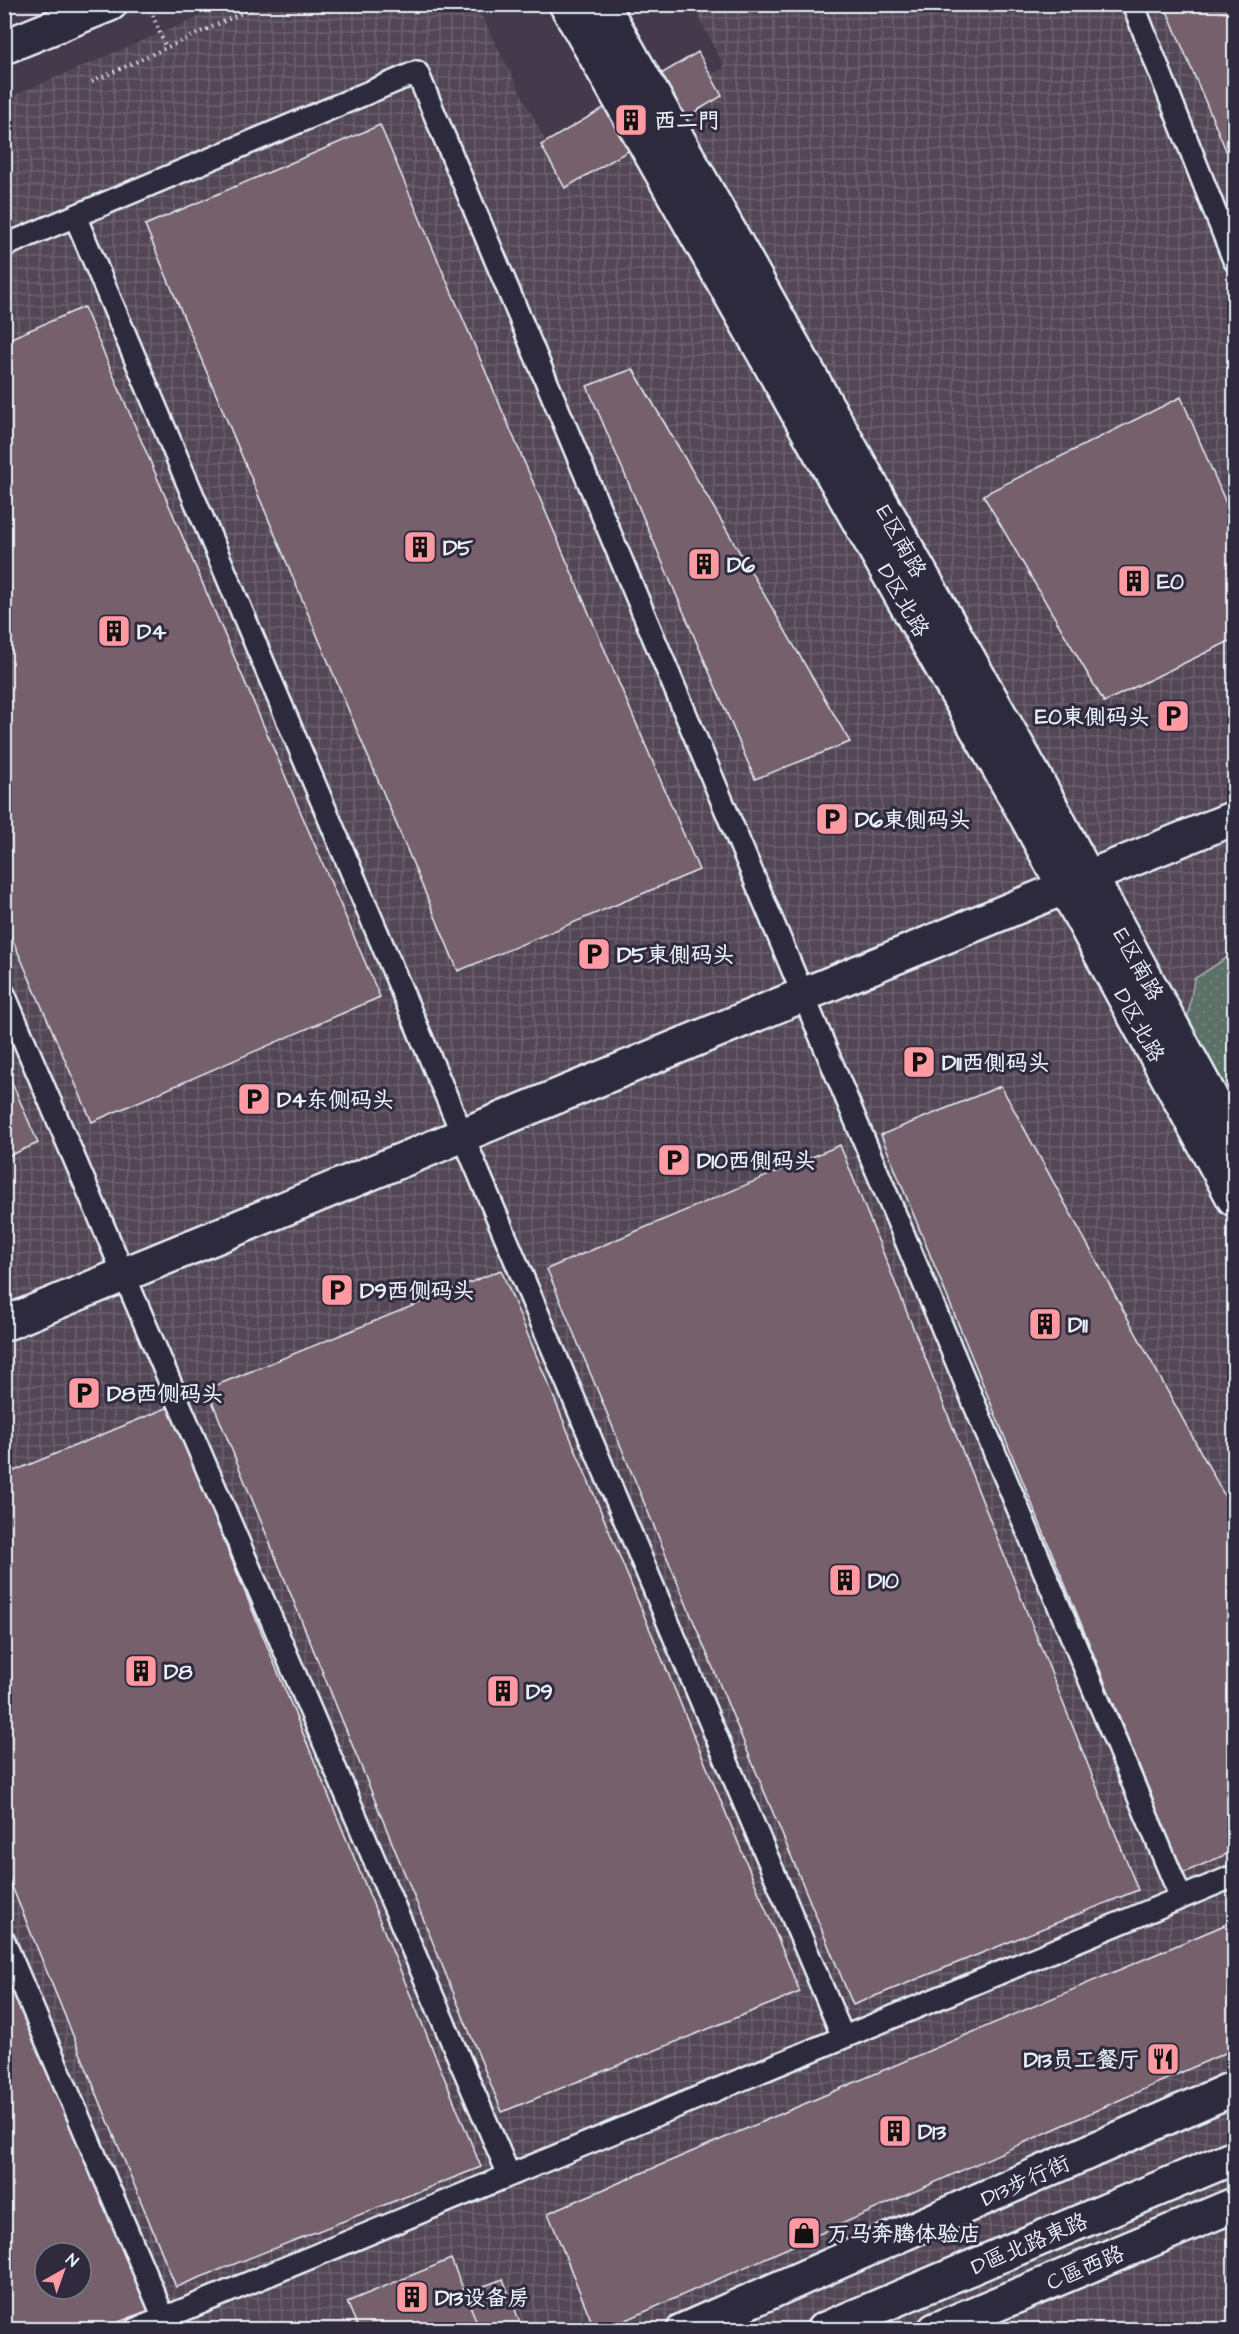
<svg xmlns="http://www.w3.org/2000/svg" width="1239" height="2334" viewBox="0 0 1239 2334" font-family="'Architects Daughter','LXGW WenKai TC',sans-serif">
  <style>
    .industrial { fill: url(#industrial-grid); fill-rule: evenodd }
    .park { fill: url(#park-dots); stroke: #a2b0b0; stroke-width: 1.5 }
    .building { fill: #76616c; stroke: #e8f1f8; stroke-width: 1.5; fill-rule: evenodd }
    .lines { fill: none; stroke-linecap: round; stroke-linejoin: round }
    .lane-casing { stroke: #e8f1f8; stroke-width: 26 }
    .street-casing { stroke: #e8f1f8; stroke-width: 38 }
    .secondary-casing { stroke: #e8f1f8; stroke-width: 38 }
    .primary-casing { stroke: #e8f1f8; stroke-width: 38 }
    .path { stroke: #e8f1f8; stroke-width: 4; stroke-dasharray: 1.5 4.5; stroke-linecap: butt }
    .lane { stroke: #2f2a3d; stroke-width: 21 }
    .street { stroke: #2f2a3d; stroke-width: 33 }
    .secondary { stroke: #2f2a3d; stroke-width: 33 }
    .primary { stroke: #2f2a3d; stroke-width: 33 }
    .labels { text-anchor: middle; stroke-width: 6; stroke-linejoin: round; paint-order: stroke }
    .poi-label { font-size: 22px; font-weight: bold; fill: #e8f1f8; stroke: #2f2a3d; text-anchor: start }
    .street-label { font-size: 22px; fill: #e8f1f8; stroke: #2f2a3d }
  </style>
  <defs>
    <pattern id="industrial-grid" width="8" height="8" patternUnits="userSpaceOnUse" patternTransform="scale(1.5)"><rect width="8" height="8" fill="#534655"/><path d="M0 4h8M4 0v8" fill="none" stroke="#6c616e"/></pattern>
    <pattern id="park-dots" width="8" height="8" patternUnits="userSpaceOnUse" patternTransform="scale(1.5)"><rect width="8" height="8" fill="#5c7068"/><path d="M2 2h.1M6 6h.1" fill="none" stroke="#73857e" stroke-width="1.8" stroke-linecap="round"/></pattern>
  </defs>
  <rect width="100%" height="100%" fill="#443a4b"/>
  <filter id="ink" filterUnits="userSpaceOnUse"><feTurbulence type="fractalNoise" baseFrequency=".0167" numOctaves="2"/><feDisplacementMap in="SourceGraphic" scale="12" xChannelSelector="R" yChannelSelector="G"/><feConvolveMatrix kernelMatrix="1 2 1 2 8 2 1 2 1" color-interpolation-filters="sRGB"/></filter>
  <g filter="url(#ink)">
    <!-- industrial -->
    <path class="industrial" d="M227,5h249l81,159 167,-97 -31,-62h541v2324l-1229,1v-2231zM45,2253h36v36h-36z"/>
    <!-- park -->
    <path class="park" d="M1234,953v152l-46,-88 6,-38z"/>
    <!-- building -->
    <path class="building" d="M1164,4h70v165z
      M698,52l24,44 -157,92 -24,-43z
      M380,125l319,745 -241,101 -313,-746z
      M84,307l296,690 -288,125 -88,-202v-579z
      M633,369l217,373 -95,37 -168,-393z
      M1181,397l53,125v117l-130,63 -121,-207z
      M4,1064l34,79 -34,15z
      M1001,1086l233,427v338l-51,22 -302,-738z
      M840,1145l298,745 -285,115 -306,-736z
      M501,1270l299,722 -298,120 -295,-723z
      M169,1407l312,760 -305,120 -172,-420v-392z
      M1234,1921v128l-630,281h-9l-47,-117z
      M4,1968l145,342 -50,20h-95zM45,2253h36v36h-36z
      M451,2259l29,71h-121l-12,-28z
      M503,2279l20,51h-43l-15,-37z"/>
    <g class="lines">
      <defs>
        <path id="lane" d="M1133,4l101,256
          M75,216l768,1821
          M4,246l413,-174 764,1826
          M4,994l505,1181
          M4,1941l160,377
          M135,2330l1099,-454"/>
        <path id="street" d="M1064,887l170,-69
          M684,2330l550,-242"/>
        <path id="secondary" d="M566,4l459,810 209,385
          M602,4l446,797 40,77 7,7 139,255
          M4,1324l1059,-436
          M823,2330l411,-173
          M935,2330l299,-125"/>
        <path id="primary" d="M4,47l106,-43"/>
      </defs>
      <!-- lane casing -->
      <use href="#lane" class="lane-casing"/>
      <!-- street casing -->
      <use href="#street" class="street-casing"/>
      <!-- secondary casing -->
      <use href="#secondary" class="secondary-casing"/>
      <!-- primary casing -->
      <use href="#primary" class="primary-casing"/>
      <!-- path -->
      <path class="path" d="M148,4l18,44
        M92,82l161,-74"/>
      <!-- lane -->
      <use href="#lane" class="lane"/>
      <!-- street -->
      <use href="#street" class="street"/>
      <!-- secondary -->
      <use href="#secondary" class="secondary"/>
      <!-- primary -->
      <use href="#primary" class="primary"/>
    </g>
  </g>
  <!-- icons -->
  <defs>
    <symbol id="building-square" viewBox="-11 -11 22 22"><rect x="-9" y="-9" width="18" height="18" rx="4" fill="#ff9aa2" stroke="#2f2a3d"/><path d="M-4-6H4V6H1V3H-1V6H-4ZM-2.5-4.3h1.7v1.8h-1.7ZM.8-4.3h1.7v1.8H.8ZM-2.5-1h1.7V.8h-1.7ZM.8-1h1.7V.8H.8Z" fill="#111"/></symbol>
    <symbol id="parking-square" viewBox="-11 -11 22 22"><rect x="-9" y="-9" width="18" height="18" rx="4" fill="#ff9aa2" stroke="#2f2a3d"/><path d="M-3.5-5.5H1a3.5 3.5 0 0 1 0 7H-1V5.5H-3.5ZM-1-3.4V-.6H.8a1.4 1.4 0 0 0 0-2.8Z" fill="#111"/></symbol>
    <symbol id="restaurant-square" viewBox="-11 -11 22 22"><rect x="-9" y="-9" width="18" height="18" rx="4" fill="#ff9aa2" stroke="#2f2a3d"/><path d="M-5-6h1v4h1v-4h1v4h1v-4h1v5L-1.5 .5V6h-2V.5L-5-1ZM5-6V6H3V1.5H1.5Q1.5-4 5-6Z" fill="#111"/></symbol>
    <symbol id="shop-square" viewBox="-11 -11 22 22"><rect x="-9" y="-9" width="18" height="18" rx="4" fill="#ff9aa2" stroke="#2f2a3d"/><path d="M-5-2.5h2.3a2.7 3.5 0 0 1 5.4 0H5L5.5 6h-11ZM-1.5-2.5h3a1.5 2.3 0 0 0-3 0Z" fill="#111"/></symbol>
  </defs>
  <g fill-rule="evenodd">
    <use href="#building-square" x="612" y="101" width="38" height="38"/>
    <use href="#building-square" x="401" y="528" width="38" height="38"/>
    <use href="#building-square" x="685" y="545" width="38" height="38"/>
    <use href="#building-square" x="1115" y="562" width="38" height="38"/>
    <use href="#building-square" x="95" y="612" width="38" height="38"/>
    <use href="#parking-square" x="1154" y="697" width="38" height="38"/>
    <use href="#parking-square" x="813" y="800" width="38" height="38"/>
    <use href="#parking-square" x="575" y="935" width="38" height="38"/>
    <use href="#parking-square" x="900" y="1043" width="38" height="38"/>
    <use href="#parking-square" x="235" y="1080" width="38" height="38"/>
    <use href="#parking-square" x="655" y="1141" width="38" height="38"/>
    <use href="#parking-square" x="318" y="1271" width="38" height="38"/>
    <use href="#building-square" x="1026" y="1305" width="38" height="38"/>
    <use href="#parking-square" x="65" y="1374" width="38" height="38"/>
    <use href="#building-square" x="826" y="1561" width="38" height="38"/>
    <use href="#building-square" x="122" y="1652" width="38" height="38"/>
    <use href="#building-square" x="484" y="1672" width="38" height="38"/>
    <use href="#restaurant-square" x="1144" y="2040" width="38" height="38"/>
    <use href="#building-square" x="876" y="2112" width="38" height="38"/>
    <use href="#shop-square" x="785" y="2214" width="38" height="38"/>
    <use href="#building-square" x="393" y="2278" width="38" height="38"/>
  </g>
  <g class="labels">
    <!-- poi labels -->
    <g class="poi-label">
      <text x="654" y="128">西二門</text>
      <text x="443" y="555">D5</text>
      <text x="727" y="572">D6</text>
      <text x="1157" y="589">E0</text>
      <text x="137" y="639">D4</text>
      <text x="1150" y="724" text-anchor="end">E0東側码头</text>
      <text x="855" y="827">D6東側码头</text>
      <text x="617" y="962">D5東側码头</text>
      <text x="942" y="1070">D11西側码头</text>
      <text x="277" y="1107">D4东侧码头</text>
      <text x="697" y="1168">D10西側码头</text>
      <text x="360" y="1298">D9西侧码头</text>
      <text x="1068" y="1332">D11</text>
      <text x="107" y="1401">D8西侧码头</text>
      <text x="868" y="1588">D10</text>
      <text x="164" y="1679">D8</text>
      <text x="526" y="1699">D9</text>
      <text x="1140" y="2067" text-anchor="end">D13员工餐厅</text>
      <text x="918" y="2139">D13</text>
      <text x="827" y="2241">万马奔腾体验店</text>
      <text x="435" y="2305">D13设备房</text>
    </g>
    <!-- street labels -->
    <g class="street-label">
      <text transform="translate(902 541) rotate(61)" y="8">E区南路</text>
      <text transform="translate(904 600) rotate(60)" y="8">D区北路</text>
      <text transform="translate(1139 964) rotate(61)" y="8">E区南路</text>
      <text transform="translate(1140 1025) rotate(61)" y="8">D区北路</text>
      <text transform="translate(1025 2180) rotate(-24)" y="8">D13步行街</text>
      <text transform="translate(1029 2243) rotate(-23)" y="8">D區北路東路</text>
      <text transform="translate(1085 2267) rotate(-23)" y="8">C區西路</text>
    </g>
  </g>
  <!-- margin -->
  <rect width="1239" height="2334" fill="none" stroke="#2f2a3d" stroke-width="24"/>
  <rect x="12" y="12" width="1215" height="2310" fill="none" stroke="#e8f1f8" stroke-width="2" filter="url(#ink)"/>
  <!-- north arrow -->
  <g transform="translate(63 2271) rotate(40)"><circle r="28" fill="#2f2a3d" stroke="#797a88" stroke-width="1.5"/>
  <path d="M0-4.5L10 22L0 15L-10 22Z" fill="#ff9aa2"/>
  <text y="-9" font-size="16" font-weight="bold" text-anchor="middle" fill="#e8f1f8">N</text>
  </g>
</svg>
